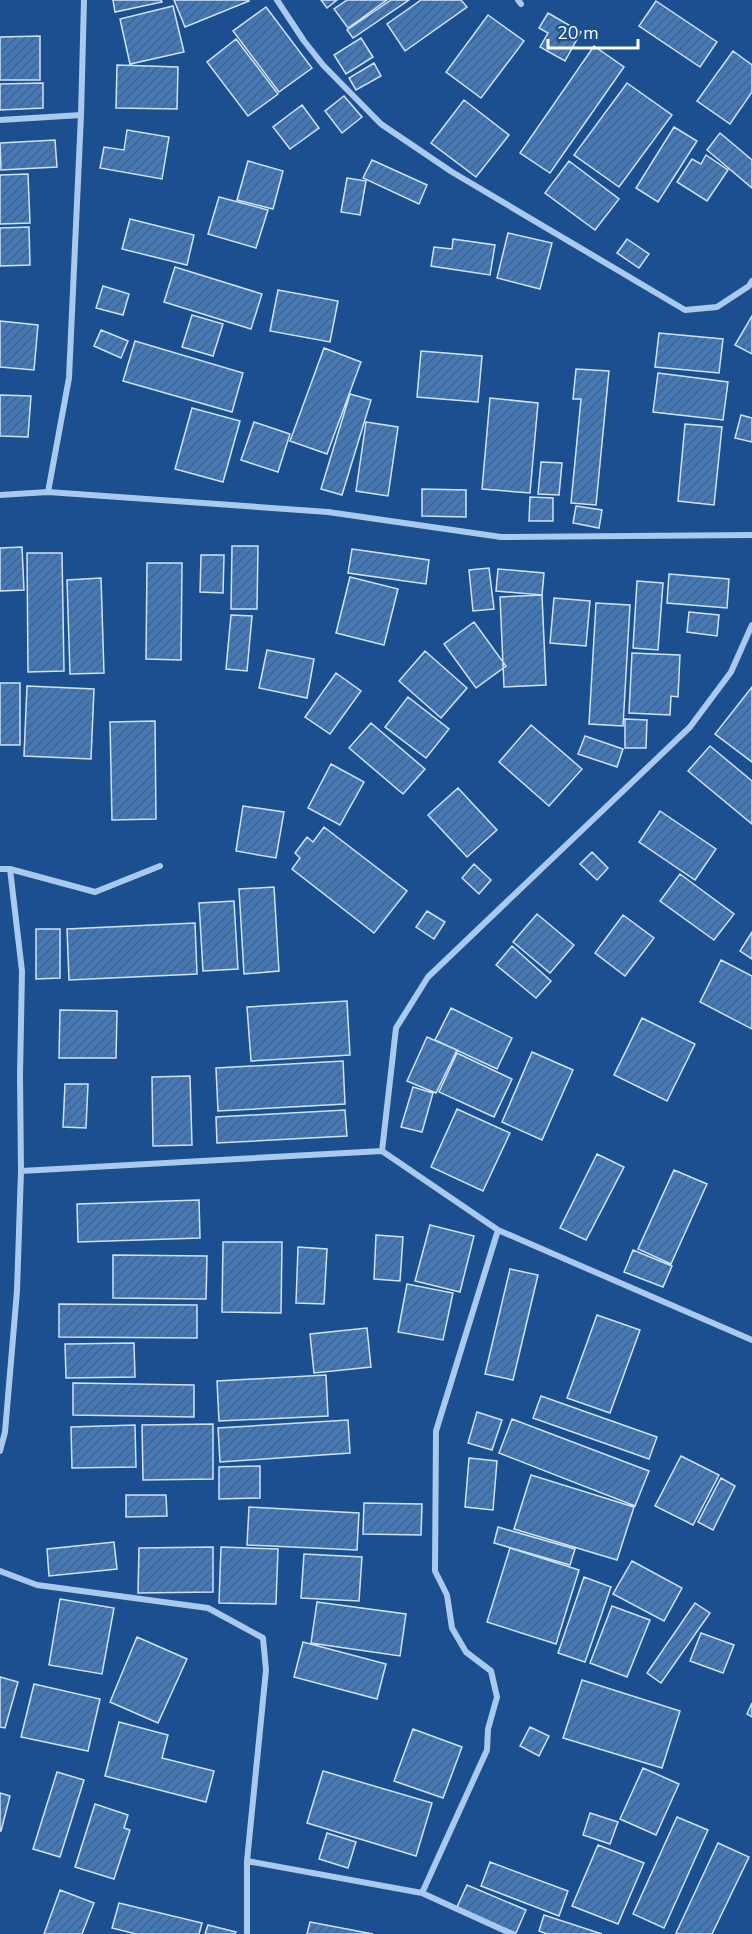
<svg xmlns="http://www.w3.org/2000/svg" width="752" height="1934" viewBox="0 0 752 1934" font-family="'Nunito Sans',sans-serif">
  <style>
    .building { fill: url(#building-hatch); stroke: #cfe3fa; stroke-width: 1.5 }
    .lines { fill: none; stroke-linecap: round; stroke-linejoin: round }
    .street { stroke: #a9c9ee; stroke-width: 6 }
  </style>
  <defs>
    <pattern id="building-hatch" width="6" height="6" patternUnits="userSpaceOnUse" patternTransform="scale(1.5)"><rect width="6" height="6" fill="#4478b7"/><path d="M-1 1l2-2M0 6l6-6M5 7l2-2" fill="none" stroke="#486282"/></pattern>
  </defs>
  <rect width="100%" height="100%" fill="#1b4f8f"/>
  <!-- building -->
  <path class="building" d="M113,0h48l1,2 -47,10z
    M174,0h74l1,1 -64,26z
    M321,0h16l-10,8z
    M347,0h40l-39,28 -14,-19z
    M391,0h18l-56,38 -6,-8z
    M421,0h40l6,7 -62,44 -18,-27z
    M656,1l61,41 -17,25 -61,-41z
    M173,6l11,46 -54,12 -10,-45z
    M266,7l46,61 -33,24 -46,-61z
    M548,13l33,19 -16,29 -25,-14 8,-14 -9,-5z
    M488,15l36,26 -43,57 -35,-26z
    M40,36v44h-40v-43z
    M361,38l12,19 -27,17 -12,-19z
    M236,39l42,55 -30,22 -41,-54z
    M594,46l30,21 -74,106 -30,-20z
    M733,51l19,14v27l-22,32 -33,-23z
    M374,63l7,13 -25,14 -7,-12z
    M117,65l61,2 -1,42 -61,-1z
    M43,83v25l-43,2v-26z
    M627,83l45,32 -53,72 -45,-32z
    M344,96l18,21 -20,16 -17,-22z
    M464,100l45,35 -33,42 -45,-34z
    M302,105l17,23 -29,21 -17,-22z
    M674,127l23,14 -39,61 -22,-14z
    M127,130l42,7 -7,42 -62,-11 4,-21 20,3z
    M720,133l32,27v28l-45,-38z
    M55,140l2,27 -56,3 -1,-27z
    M706,155l22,15 -21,31 -30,-19 15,-23 9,5z
    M372,160l55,25 -8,19 -56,-26z
    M248,161l35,10 -10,38 -36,-9z
    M569,161l50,38 -24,31 -50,-37z
    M28,174l2,49 -30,1v-49z
    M347,178l19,3 -6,34 -19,-3z
    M219,197l49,13 -12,38 -48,-14z
    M130,219l64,16 -7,30 -65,-16z
    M29,227l1,38 -30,1v-38z
    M508,233l44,10 -12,46 -43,-11z
    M453,239l42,6 -5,30 -59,-9 3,-19 18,2z
    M627,239l22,15 -10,14 -22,-15z
    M175,267l87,27 -11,35 -87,-27z
    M103,286l26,8 -6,21 -27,-7z
    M278,290l60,11 -8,41 -60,-11z
    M192,315l31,9 -10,32 -31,-9z
    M752,316v38l-17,-9z
    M0,321l38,4 -4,45 -34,-3z
    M101,330l27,11 -7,17 -27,-12z
    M659,333l64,6 -4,34 -64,-6z
    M135,341l108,32 -11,39 -109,-31z
    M324,348l37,14 -34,92 -37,-13z
    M421,351l61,5 -4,46 -61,-5z
    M576,369l33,2 -13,134 -25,-2 10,-104h-8z
    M658,373l70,9 -5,38 -70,-8z
    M350,394l21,6 -29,95 -21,-6z
    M0,395l31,1 -3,41 -28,-1z
    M490,398l48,5 -8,90 -48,-4z
    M192,408l48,13 -17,61 -48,-13z
    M741,415l11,3v24l-17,-4z
    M254,422l36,12 -12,38 -37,-12z
    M366,422l32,5 -10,69 -32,-5z
    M685,424l37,3 -8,78 -36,-4z
    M541,462l21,1 -3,32 -21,-1z
    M422,489l44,1v27l-44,-1z
    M530,497l23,1v23h-24z
    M576,506l26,4 -3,18 -26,-5z
    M232,546h26l-1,63h-26z
    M22,547l2,43 -24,1v-43z
    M352,549l77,11 -3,24 -78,-11z
    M27,553h35l2,118 -36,1z
    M201,555h23l-1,38 -23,-1z
    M147,563h35l-1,97 -35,-1z
    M489,568l5,41 -21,2 -4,-41z
    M498,569l46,4 -2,22 -46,-4z
    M669,574l60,5 -2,29 -60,-5z
    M350,577l48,12 -14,56 -48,-12z
    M101,578l3,95 -34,1 -3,-94z
    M637,581l26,2 -5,67 -25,-2z
    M542,595l4,90 -42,2 -4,-90z
    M554,598l36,3 -4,45 -36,-3z
    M596,603l34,2 -7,121 -34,-2z
    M689,612l30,3 -2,21 -30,-4z
    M231,615l21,1 -5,55 -21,-2z
    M474,622l32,44 -30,22 -32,-44z
    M267,650l47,9 -7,39 -48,-10z
    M425,651l42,37 -26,30 -42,-37z
    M632,653l48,2 -2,42 -7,-1 -1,19 -41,-2z
    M336,673l25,18 -31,43 -25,-17z
    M0,683h20v62h-20z
    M27,686l67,3 -3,70 -67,-3z
    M752,687v75l-37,-28z
    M408,697l41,32 -23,29 -41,-31z
    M625,719l22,1 -1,28h-21z
    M155,721l1,98 -44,1 -2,-98z
    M371,723l54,46 -22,25 -54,-46z
    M531,725l51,44 -33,37 -50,-44z
    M585,736l38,13 -6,18 -39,-13z
    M710,746l42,35v43l-64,-53z
    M331,764l33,18 -24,43 -32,-17z
    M458,788l39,42 -30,27 -39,-42z
    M243,806l41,6 -8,46 -40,-7z
    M660,811l56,38 -21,31 -56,-38z
    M324,827l83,64 -33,42 -82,-64 8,-11 -5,-5 12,-16 6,5z
    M592,852l16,16 -11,12 -17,-16z
    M474,864l17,16 -12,14 -17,-16z
    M680,874l54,40 -20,26 -54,-39z
    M274,887l5,84 -35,3 -5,-85z
    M234,901l4,68 -35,2 -4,-68z
    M427,911l18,11 -11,17 -18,-12z
    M537,914l37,31 -24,28 -37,-31z
    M623,915l31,23 -29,38 -30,-23z
    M195,923l2,51 -128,6 -2,-51z
    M36,929h24v49l-24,1z
    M752,932v27l-12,-8z
    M512,946l39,35 -15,17 -40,-33z
    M721,960l31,16v53l-52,-27z
    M347,1001l3,54 -99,6 -4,-54z
    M451,1008l61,30 -15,31 -62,-29z
    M60,1010l57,1 -1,47h-57z
    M642,1018l53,26 -28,57 -53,-26z
    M427,1037l30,13 -21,43 -29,-12z
    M532,1052l41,18 -31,70 -40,-18z
    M457,1053l55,26 -18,38 -55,-25z
    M343,1061l2,43 -127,7 -2,-43z
    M190,1076l2,69 -39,1 -1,-69z
    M65,1084h23l-2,44 -23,-1z
    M413,1087l20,6 -11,39 -21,-5z
    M457,1109l53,24 -27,58 -52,-24z
    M345,1110l2,26 -130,7 -1,-26z
    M597,1154l27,13 -38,73 -26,-12z
    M674,1170l33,14 -36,80 -33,-15z
    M199,1200l1,38 -122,4 -1,-38z
    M430,1225l44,11 -14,56 -45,-11z
    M376,1235l27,2 -3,44 -26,-2z
    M223,1242h59l-1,71 -59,-1z
    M298,1247l29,2 -3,55 -28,-1z
    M633,1250l39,16 -9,21 -39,-15z
    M113,1255l94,1 -1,43 -93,-1z
    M510,1269l28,6 -25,105 -28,-6z
    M407,1284l46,9 -10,47 -45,-8z
    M59,1304l138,1v33l-138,-1z
    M597,1315l43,15 -30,83 -43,-15z
    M367,1328l4,39 -57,6 -4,-39z
    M134,1343l1,34 -69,1 -1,-34z
    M326,1375l2,41 -109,5 -2,-40z
    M73,1383l121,2v32l-121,-2z
    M541,1396l116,41 -8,22 -116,-41z
    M477,1412l25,8 -10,30 -24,-7z
    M512,1419l137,52 -14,35 -136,-53z
    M348,1420l2,33 -130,9 -2,-34z
    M213,1424v55l-70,1 -1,-55z
    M135,1425l1,42 -64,1 -1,-41z
    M681,1456l38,19 -26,50 -38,-19z
    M469,1458l28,3 -4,49 -28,-3z
    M260,1466v32l-41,1v-32z
    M531,1475l103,32 -17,53 -103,-31z
    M721,1478l14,8 -22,44 -15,-8z
    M126,1495h40l1,21 -41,1z
    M364,1503l58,1 -1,31 -58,-1z
    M249,1507l110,6 -2,37 -110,-5z
    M498,1527l77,22 -5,16 -76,-22z
    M114,1542l3,27 -68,7 -2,-27z
    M213,1547v45l-75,1 1,-45z
    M221,1547l57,2 -2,55 -57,-1z
    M510,1548l69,22 -23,74 -69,-22z
    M304,1554l58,3 -3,44 -58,-3z
    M632,1561l50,27 -18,33 -51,-27z
    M584,1577l27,10 -26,75 -27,-9z
    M60,1599l54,9 -12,66 -53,-9z
    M317,1602l89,12 -6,42 -89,-13z
    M695,1603l15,10 -49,70 -14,-10z
    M612,1606l38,14 -23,57 -37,-14z
    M701,1633l33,12 -11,28 -33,-12z
    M137,1637l50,22 -29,64 -48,-21z
    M303,1642l83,22 -9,35 -83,-22z
    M0,1677l18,5 -13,46 -5,-1z
    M582,1680l98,31 -18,57 -99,-30z
    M34,1684l66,15 -12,52 -67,-14z
    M752,1703v14l-5,-3z
    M119,1722l49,13 -6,23 52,13 -8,31 -101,-26z
    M530,1727l19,9 -10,20 -19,-10z
    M413,1729l49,18 -19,51 -49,-17z
    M643,1768l36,16 -23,51 -36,-16z
    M323,1771l109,32 -16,53 -109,-33z
    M57,1772l27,8 -24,77 -27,-8z
    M0,1793l10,3 -9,35h-1z
    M95,1804l33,11 -4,13 6,2 -16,49 -39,-12z
    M590,1813l28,9 -8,22 -27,-9z
    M677,1817l31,13 -44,98 -31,-14z
    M327,1833l29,9 -8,26 -29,-9z
    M718,1843l31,14 -37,77h-33l-3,-1z
    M598,1845l46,18 -26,61 -46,-18z
    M490,1862l78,29 -9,25 -78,-30z
    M467,1885l59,25 -10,23 -60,-24z
    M60,1890l34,13 -12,31h-38z
    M119,1903l83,20 -3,11h-63l-24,-6z
    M544,1915l58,19h-55l-8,-3z
    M310,1922l63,12h-66z
    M208,1925l28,7 -1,2h-30z"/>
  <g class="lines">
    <!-- street -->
    <path class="street" d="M277,0l27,41 19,24 58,59 71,48 233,138 32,-3 32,-21 3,-5
      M518,0l3,4
      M0,120l81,-5
      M48,492l21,-114 12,-263 3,-115
      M0,495l48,-3 280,20 173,25 251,-2
      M0,869h10l85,23 65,-26
      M382,1151l14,-123 32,-51 262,-250 41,-55 21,-47
      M21,1171l361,-20 116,79 254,110
      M0,1451l5,-19 12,-141 4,-120 -1,-96 2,-104 -12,-102
      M0,1571l37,14 171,23 55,30 3,32 -19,191v73
      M247,1861l175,32 90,41
      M422,1893l65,-143 1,-21 9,-32 -6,-26 -25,-19 -14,-24 -5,-33 -12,-24 1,-140 62,-201"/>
  </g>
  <!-- scale -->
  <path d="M548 39v9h90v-9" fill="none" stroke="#ffffff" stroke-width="3"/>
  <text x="557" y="39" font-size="18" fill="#ffffff" stroke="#1b4f8f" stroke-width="4.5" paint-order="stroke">20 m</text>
</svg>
